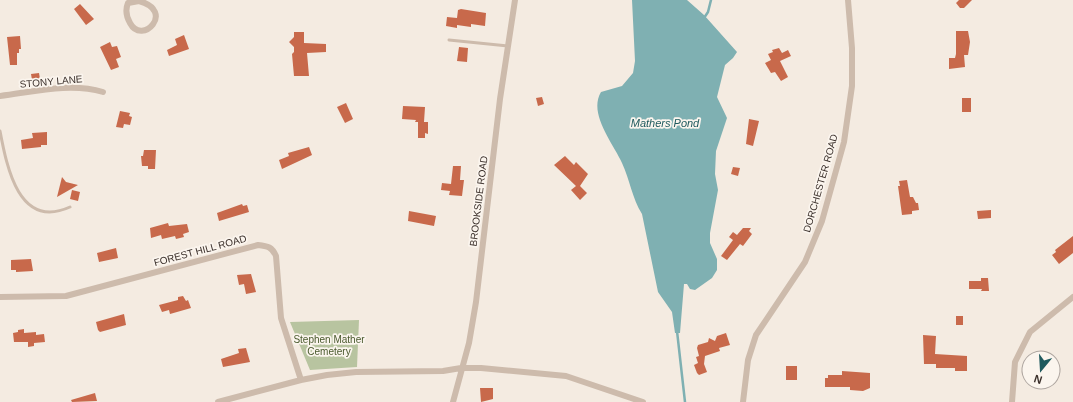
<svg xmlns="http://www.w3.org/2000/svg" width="1073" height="402" viewBox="0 0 1073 402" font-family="Helvetica,sans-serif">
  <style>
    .green { fill: #b8c4a0 }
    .water { fill: #7fb0b2 }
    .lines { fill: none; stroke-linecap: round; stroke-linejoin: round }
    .stream { stroke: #7fb0b2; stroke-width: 2.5 }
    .building { fill: #c8694b }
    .service { stroke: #cdbbac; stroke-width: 3 }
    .minor { stroke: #cdbbac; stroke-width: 6 }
    .labels { text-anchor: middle; stroke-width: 3.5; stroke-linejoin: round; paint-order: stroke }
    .street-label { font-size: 10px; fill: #3b302b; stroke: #fbf5ee }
    .park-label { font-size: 10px; fill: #4a5a2e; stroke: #fbf5ee }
    .water-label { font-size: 11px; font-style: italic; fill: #1f5a5e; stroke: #fbf5ee }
  </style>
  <rect width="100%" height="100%" fill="#f4ebe1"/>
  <!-- green -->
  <path class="green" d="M359,320l-2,47 -47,3 -20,-48z"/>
  <!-- water -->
  <path class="water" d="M632,0h55l17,15 33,37 -4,6 -8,7 -8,32 10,21 -11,33 -1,23 3,16 -8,43v10l7,16v11l-5,8 -17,12 -5,-1 -3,-5h-3l-4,49h-5l-3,-21 -14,-20 -16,-78c-10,-16 -12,-34 -20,-51 -9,-20 -34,-49 -21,-71l21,-6 11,-13 2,-12z"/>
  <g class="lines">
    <!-- stream -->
    <path class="stream" d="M704,18l4,-6 3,-12
      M677,331l8,71"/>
  </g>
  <!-- building -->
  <path class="building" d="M959,0h13l-8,8h-4l-4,-5z
    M80,4l14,15 -8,6 -12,-16z
    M461,9l25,4 -1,13 -14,-2v3l-14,-2v3l-11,-2 1,-9 10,1 1,-8z
    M956,31h12l2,11 -2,13h-4l1,12 -16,2v-11h6l1,-4z
    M294,32h10v11l22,1v8l-19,1 2,23h-15l-2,-22 2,-2v-5l-5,-5 5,-5z
    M184,35l5,14 -20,7 -2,-6 10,-5 -2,-6z
    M20,36l1,13h-2v4h-2v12h-7l-3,-28z
    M110,42l2,5 5,-1 4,11 -5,2 3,8 -8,3 -11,-23z
    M459,47l9,1 -1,14 -10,-1z
    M779,48l3,5 6,-3 3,6 -11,5 8,16 -7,4 -6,-9 -4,1 -6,-10 6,-3 -3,-6 5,-2 -1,-2z
    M39,73l1,6 -8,1 -1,-6z
    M542,97l2,7 -6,2 -2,-8z
    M962,98h9v14h-9z
    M346,103l7,16 -8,4 -8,-16z
    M403,106l22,1 -1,15h4v12l-3,-1v5h-7v-16h-3l1,-2 -14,-1z
    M120,111l10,2 -1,3 3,1 -2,8 -6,-1 -1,4 -7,-1z
    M749,119l10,2 -6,25 -7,-2z
    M47,132v13h-6v2l-19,2 -1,-9 12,-2 -1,-5z
    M309,147l3,8 -30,14 -3,-9 10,-4 -1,-3z
    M144,150h12l-1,19h-7v-3h-6l-1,-10h2z
    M565,156l9,9 2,-3 12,12 -8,12 7,7 -7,7 -9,-10 5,-4 -22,-21z
    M453,166h8l-1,14h4l-2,16 -13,-1 1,-4 -9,-1 1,-7 9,1z
    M733,167l7,1 -2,8 -7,-2z
    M62,177l4,5 12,3 -21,12z
    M907,180l3,17h3l3,6h2l1,7 -7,1v3l-10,1 -4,-29h2l-1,-5z
    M72,190l8,2 -2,9 -8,-2z
    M242,204l1,2 4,-1 2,7 -30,9 -2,-8z
    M991,210v8l-13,1 -1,-8z
    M409,211l27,5 -2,10 -26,-5z
    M168,223l1,3 18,-2 2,8 -6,2 1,3 -8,2 -1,-3 -13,3 -1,-4 -10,3 -1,-10z
    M743,228h8l-2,3 3,3 -9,12 -3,-2 -13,16 -6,-4 12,-16 -4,-3 4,-5 4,3z
    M1073,236v17l-14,11 -7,-9 4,-3 -1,-2z
    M116,248l2,10 -19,4 -2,-9z
    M31,259l2,12 -17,1v-2h-5v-10z
    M251,274l5,18 -10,2 -2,-10 -5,1 -2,-10z
    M981,278h7l1,13h-8l1,-2h-13v-8h12z
    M183,296l3,5 2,-1 3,8 -21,6 -1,-4 -7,2 -3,-7 19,-5v-3z
    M124,314l2,11 -26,7 -2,-2 -2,-8z
    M956,316h7v9h-7z
    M24,329v4l12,-1v3l8,-1 1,8 -11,1v3l-6,1v-5h-14l-1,-9 5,-1v-2z
    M726,333l4,12 -11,3 1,3 -15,5 -1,8 3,8 -8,3 -2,-2 -3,-8 4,-2 -2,-6 3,-1 -2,-8 1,-3 10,-3 1,-4 6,3 2,-5z
    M923,335l13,1 -1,18 32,2v15h-12v-3h-19v-4h-12z
    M246,348l4,14 -27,5 -2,-8 18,-6 -1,-4z
    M786,366h11v14h-11z
    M842,371l28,2v15l-7,3 -13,-1v-3h-25v-9h3v-3h14z
    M480,388h13v11l-12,3z
    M95,393l2,8 -25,1 -1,-2z"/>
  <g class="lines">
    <!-- service -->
    <path class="service" d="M449,40l59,6
      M0,131c7,37 19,99 70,76"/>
    <!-- minor -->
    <path class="minor" d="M139,1c37,10 3,45 -9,22 -4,-7 -5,-13 -2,-20z
      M0,96c33,-4 70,-14 103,-4
      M0,297l66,-1 192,-51c10,1 14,2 18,11l5,62 20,62
      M218,402l83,-22 26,-5 29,-3 87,-1 18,-3h20l85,8 77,26
      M453,402l16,-59 7,-41 24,-203 15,-99
      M743,402l5,-42 8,-25 49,-73 17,-41 22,-79 8,-56v-38l-4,-48
      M1012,402l3,-40 15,-30 43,-35"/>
  </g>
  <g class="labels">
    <!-- street labels -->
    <g class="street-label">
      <text transform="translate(51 81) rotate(-5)" y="4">STONY LANE</text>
      <text transform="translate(820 183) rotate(-74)" y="4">DORCHESTER ROAD</text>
      <text transform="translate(478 201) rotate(-83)" y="4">BROOKSIDE ROAD</text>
      <text transform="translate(200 250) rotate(-15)" y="4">FOREST HILL ROAD</text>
    </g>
    <!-- park labels -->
    <g class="park-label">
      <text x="329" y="343">Stephen Mather<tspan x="329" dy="12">Cemetery</tspan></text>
    </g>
    <!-- water labels -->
    <g class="water-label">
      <text x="665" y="127">Mathers Pond</text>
    </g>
  </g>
  <!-- north arrow -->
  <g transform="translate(1041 370) rotate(198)"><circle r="19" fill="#fbf5ee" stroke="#aea6a0"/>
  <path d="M0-3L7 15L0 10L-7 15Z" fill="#1f5a5e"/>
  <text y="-6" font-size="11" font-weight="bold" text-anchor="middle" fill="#3b302b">N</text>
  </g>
</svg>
